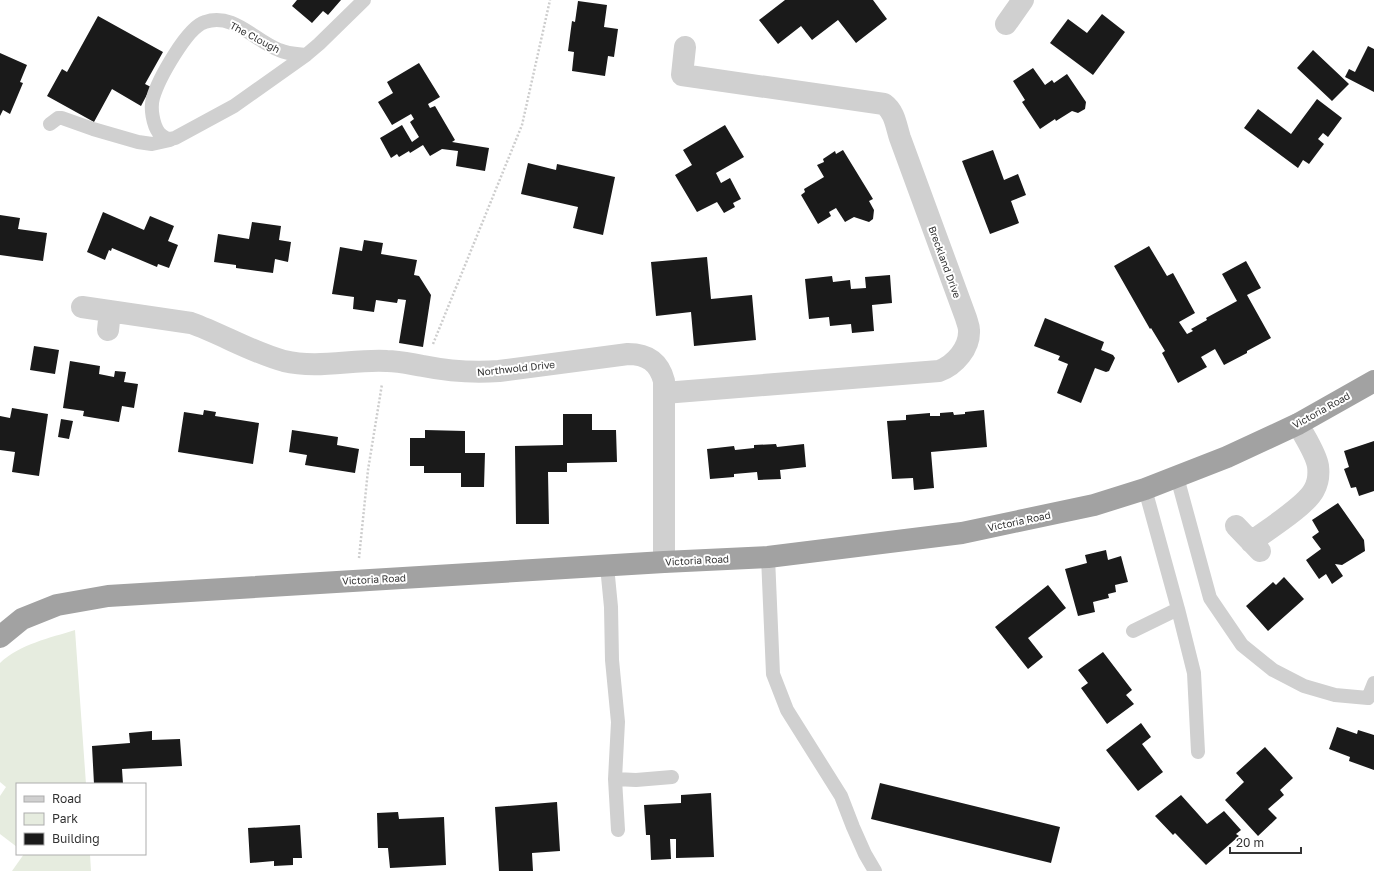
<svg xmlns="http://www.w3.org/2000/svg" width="1374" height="871" viewBox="0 0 1374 871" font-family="'Golos Text',sans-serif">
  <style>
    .green { fill: #e6ecdf }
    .building { fill: #1a1a1a }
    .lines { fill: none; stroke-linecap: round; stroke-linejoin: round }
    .path { stroke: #cdcdcd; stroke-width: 2.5; stroke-dasharray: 2 2; stroke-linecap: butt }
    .service { stroke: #d0d0d0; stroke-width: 14 }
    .minor { stroke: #d0d0d0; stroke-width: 22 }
    .trunk { stroke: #a2a2a2; stroke-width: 22 }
    .labels { text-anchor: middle; stroke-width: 4; stroke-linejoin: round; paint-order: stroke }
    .street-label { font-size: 10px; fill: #333; stroke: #fff }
  </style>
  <rect width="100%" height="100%" fill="#fff"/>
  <!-- green -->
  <path class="green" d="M75,630l11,154h-69v63l-17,-13v-38l6,-9 -6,-5v-119c20,-19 50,-25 75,-33z
    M24,854h66l1,17h-79z"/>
  <!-- building -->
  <path class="building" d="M297,0h44l-13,15 -5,-4 -11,12 -20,-17z
    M785,0h88l14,19 -31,24 -18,-23 -26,20 -11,-14 -23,18 -19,-24z
    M578,1l29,4 -3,22 14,2 -4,28 -6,-1 -3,20 -33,-5 2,-19 -6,-1 4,-30 3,1z
    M1102,14l23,18 -32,43 -43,-32 18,-24 19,14z
    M98,16l65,36 -18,32 6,3 -10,19 -29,-17 -18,33 -47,-26 15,-27 5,3z
    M1368,46l6,3v43l-29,-15 4,-8 6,3z
    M1313,50l36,34 -17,17 -35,-33z
    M0,53l27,12 -7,17 3,1 -13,31 -7,-4 -3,6z
    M419,63l21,34 -12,7 2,4 5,-2 20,34 -3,2 37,6 -4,23 -29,-5 2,-15 -16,-2 -12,7 -7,-11 -13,8 -1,-2 -10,6 -2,-3 -6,4 -11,-20 22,-13 10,17 7,-5 -9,-15 4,-3 -3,-5 -19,11 -14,-23 15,-9 -6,-11z
    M1033,68l12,17 7,-5 2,3 13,-9 19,28 -1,7 -7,4 -6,-2 -16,10 -1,-2 -15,10 -18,-27 3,-2 -12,-19z
    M1317,99l25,19 -14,19 -5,-4 -5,6 6,5 -15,20 -6,-4 -5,8 -54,-40 14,-19 33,25z
    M725,125l19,32 -28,16 5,10 9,-5 11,21 -8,4 2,4 -11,6 -7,-11 -20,10 -22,-37 17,-10 -9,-15z
    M843,150l30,49 -4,2 5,9 -1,9 -4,3 -15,-5 -9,5 -9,-14 -7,4 2,4 -13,8 -17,-29 4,-3 -1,-3 20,-12 -7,-12 7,-3 -1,-3 12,-8 1,3z
    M993,150l11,30 14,-6 8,21 -15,6 8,22 -29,11 -28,-73z
    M528,163l28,7 1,-6 58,13 -12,58 -30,-7 5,-21 -57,-13z
    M103,212l41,18 6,-14 24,10 -6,15 10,4 -9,23 -11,-4 -1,3 -45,-19 -1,3 -2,-1 -4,10 -18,-8z
    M0,215l20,3 -2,11 29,4 -4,28 -43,-6z
    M252,222l29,4 -2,14 12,2 -3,20 -13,-3 -2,14 -37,-5v-3l-22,-3 4,-28 31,5z
    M364,240l19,3 -2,11 36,6 -3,15 5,1 12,19 -8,52 -24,-4 7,-43 -8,-1 -1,4 -21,-3 -2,12 -21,-3 1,-12 -22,-3 8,-47 22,4z
    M1149,246l18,30 6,-3 22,40 -16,9 8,12 6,-3 -2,-2 16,-9 -1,-2 31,-17 -15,-27 24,-13 15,27 -14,7 24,43 -24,13v2l-23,12 -9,-16 -14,8 6,10 -29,16 -16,-30 3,-2 -14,-23 -1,1 -36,-63z
    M707,257l4,42 41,-4 4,45 -62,6 -3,-34 -35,4 -5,-54z
    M890,275l2,28 -20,2 2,26 -22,2 -1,-9 -21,2 -1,-9 -20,2 -4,-40 27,-3 1,6 17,-2 1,9 15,-1 -1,-11z
    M1045,318l59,24 -3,8 12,5 2,3 -6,13 -3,1 -11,-4 -14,35 -24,-10 11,-29 -10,-4 2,-4 -26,-10z
    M34,346l25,4 -4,24 -25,-4z
    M70,361l30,5 -1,8 15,3 1,-6 11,1 -2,10 14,2 -4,24 -12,-2 -3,16 -36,-6 1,-5 -21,-3z
    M12,408l36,6 -9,62 -27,-4 3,-20 -15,-2v-34l10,2z
    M204,410l12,2 -1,4 44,7 -6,41 -75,-12 6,-40 19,3z
    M984,410l3,37 -56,5 3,36 -20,2 -1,-12 -21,1 -5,-58 19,-1v-5l24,-2v3h10v-3l13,-1 1,3 11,-1v-2z
    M563,414h29v16h24l1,32 -50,1v9h-19l1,52h-33l-1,-78 48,-1z
    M61,419l12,2 -4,18 -11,-2z
    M292,430l46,7 -1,8 22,4 -4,24 -50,-8 2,-10 -18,-3z
    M425,430l40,1v22h20l-1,34h-23v-14h-37v-7h-14v-28h15z
    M1374,441v50l-15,5 -3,-9 -5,1 -7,-19 5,-2 -5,-16z
    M776,444l1,3 27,-3 2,23 -26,3 1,9 -23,1 -1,-8 -23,2v3l-24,2 -3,-30 27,-3 1,4 19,-2v-3z
    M1338,503l26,37 1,11 -23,14 -7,-1 8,12 -11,8 -6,-10 -7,5 -13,-19 15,-11 -9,-12 7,-5 -7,-12z
    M1106,550l2,10 13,-4 7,26 -13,3 1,7 -8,2 1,4 -16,4 2,10 -17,4 -13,-47 22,-6 -2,-8z
    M1284,577l20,22 -36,32 -22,-25 27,-24 3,3z
    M1048,585l18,23 -38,30 15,19 -15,12 -33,-42z
    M1103,652l29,38 -6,5 8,9 -27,20 -26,-36 7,-5 -10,-13z
    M1141,723l10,14 -9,7 21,28 -25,19 -32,-41z
    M1337,727l20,7 1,-4 16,5v35l-25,-9 1,-4 -21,-8z
    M152,731v9l28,-1 2,27 -60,3 1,15h-29l-2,-38 38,-3 -1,-10z
    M1265,747l28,31 -13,12 4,5 -16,14 9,9 -19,18 -33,-36 19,-18 -8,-9z
    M880,783l180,44 -9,36 -180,-44z
    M711,793l3,64 -38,1v-19h-6l1,20 -20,1 -1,-25h-4l-2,-30 37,-2v-8z
    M1181,795l26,29 17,-13 17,19 -5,4 3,2 -33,29 -31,-32 -2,2 -18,-19z
    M557,802l3,49 -28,2 1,18h-34l-4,-64z
    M398,812l1,7 45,-2 2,48 -56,3 -2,-20h-10l-1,-35z
    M300,825l2,33h-9v7l-19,1v-5l-24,2 -2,-35z"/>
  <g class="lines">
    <!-- path -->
    <path class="path" d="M433,344l89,-219 28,-125
      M359,558l9,-88 14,-86"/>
    <!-- service -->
    <path class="service" d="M306,55c-10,-1 -18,-1 -27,-5 -24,-9 -46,-38 -74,-28 -18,5 -47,58 -52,76 -3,10 0,27 6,35 5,5 9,7 16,5l59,-32 72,-51 13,-11 45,-44
      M50,124l8,-6h4l31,11 45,13 14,2 18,-4
      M1177,477l33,121 32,47 31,25 31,16 31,9 33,3 6,-15
      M1145,489l33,120 16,64 4,79
      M768,557l5,117 14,36 54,86 12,31 12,27 10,17
      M607,566l4,41 1,53 6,62 -3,57 21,1 36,-3
      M1133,631l45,-22
      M615,779l3,51"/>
    <!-- minor -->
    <path class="minor" d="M1006,24l17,-24
      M82,307l109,16c31,11 60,29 93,38 34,8 69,-2 103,0 12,0 24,3 36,5 25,5 50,7 76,5l129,-17c19,0 31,8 36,27v181
      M108,330l2,-19
      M664,393l275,-22c16,-6 31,-23 30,-41 0,-4 -2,-8 -3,-12l-66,-180c-4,-12 -5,-26 -16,-34l-202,-29 3,-28
      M1236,526l24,25
      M1251,542c16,-12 55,-36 63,-52 4,-7 5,-16 4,-24 -2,-13 -14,-30 -20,-42"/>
    <!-- trunk -->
    <path class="trunk" d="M0,637l22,-18 35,-14 51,-9 556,-34 104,-5 194,-24 132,-28 51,-16 82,-32 71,-33 76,-43"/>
  </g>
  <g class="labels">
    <!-- street labels -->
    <g class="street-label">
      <text transform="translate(255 37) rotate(28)" y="4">The Clough</text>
      <text transform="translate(945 262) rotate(70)" y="4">Breckland Drive</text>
      <text transform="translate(516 368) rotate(-6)" y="4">Northwold Drive</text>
      <text transform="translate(1321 410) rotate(-29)" y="4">Victoria Road</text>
      <text transform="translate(1019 521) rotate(-12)" y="4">Victoria Road</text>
      <text transform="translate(697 560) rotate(-3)" y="4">Victoria Road</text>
      <text transform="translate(374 579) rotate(-3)" y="4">Victoria Road</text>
    </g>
  </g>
  <!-- legend -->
  <rect x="16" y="783" width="130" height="72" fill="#ffffff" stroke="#adadad"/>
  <rect x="24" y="796" width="20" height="6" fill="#d0d0d0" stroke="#adadad"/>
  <text x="52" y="803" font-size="12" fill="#333333">Road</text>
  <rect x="24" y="813" width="20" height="12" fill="#e6ecdf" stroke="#adadad"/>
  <text x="52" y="823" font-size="12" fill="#333333">Park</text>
  <rect x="24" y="833" width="20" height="12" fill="#1a1a1a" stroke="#adadad"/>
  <text x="52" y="843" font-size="12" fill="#333333">Building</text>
  <!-- scale -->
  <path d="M1230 847v6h71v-6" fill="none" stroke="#333333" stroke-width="2"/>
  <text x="1236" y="847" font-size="12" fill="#333333" stroke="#ffffff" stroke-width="3" paint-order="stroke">20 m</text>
</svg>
